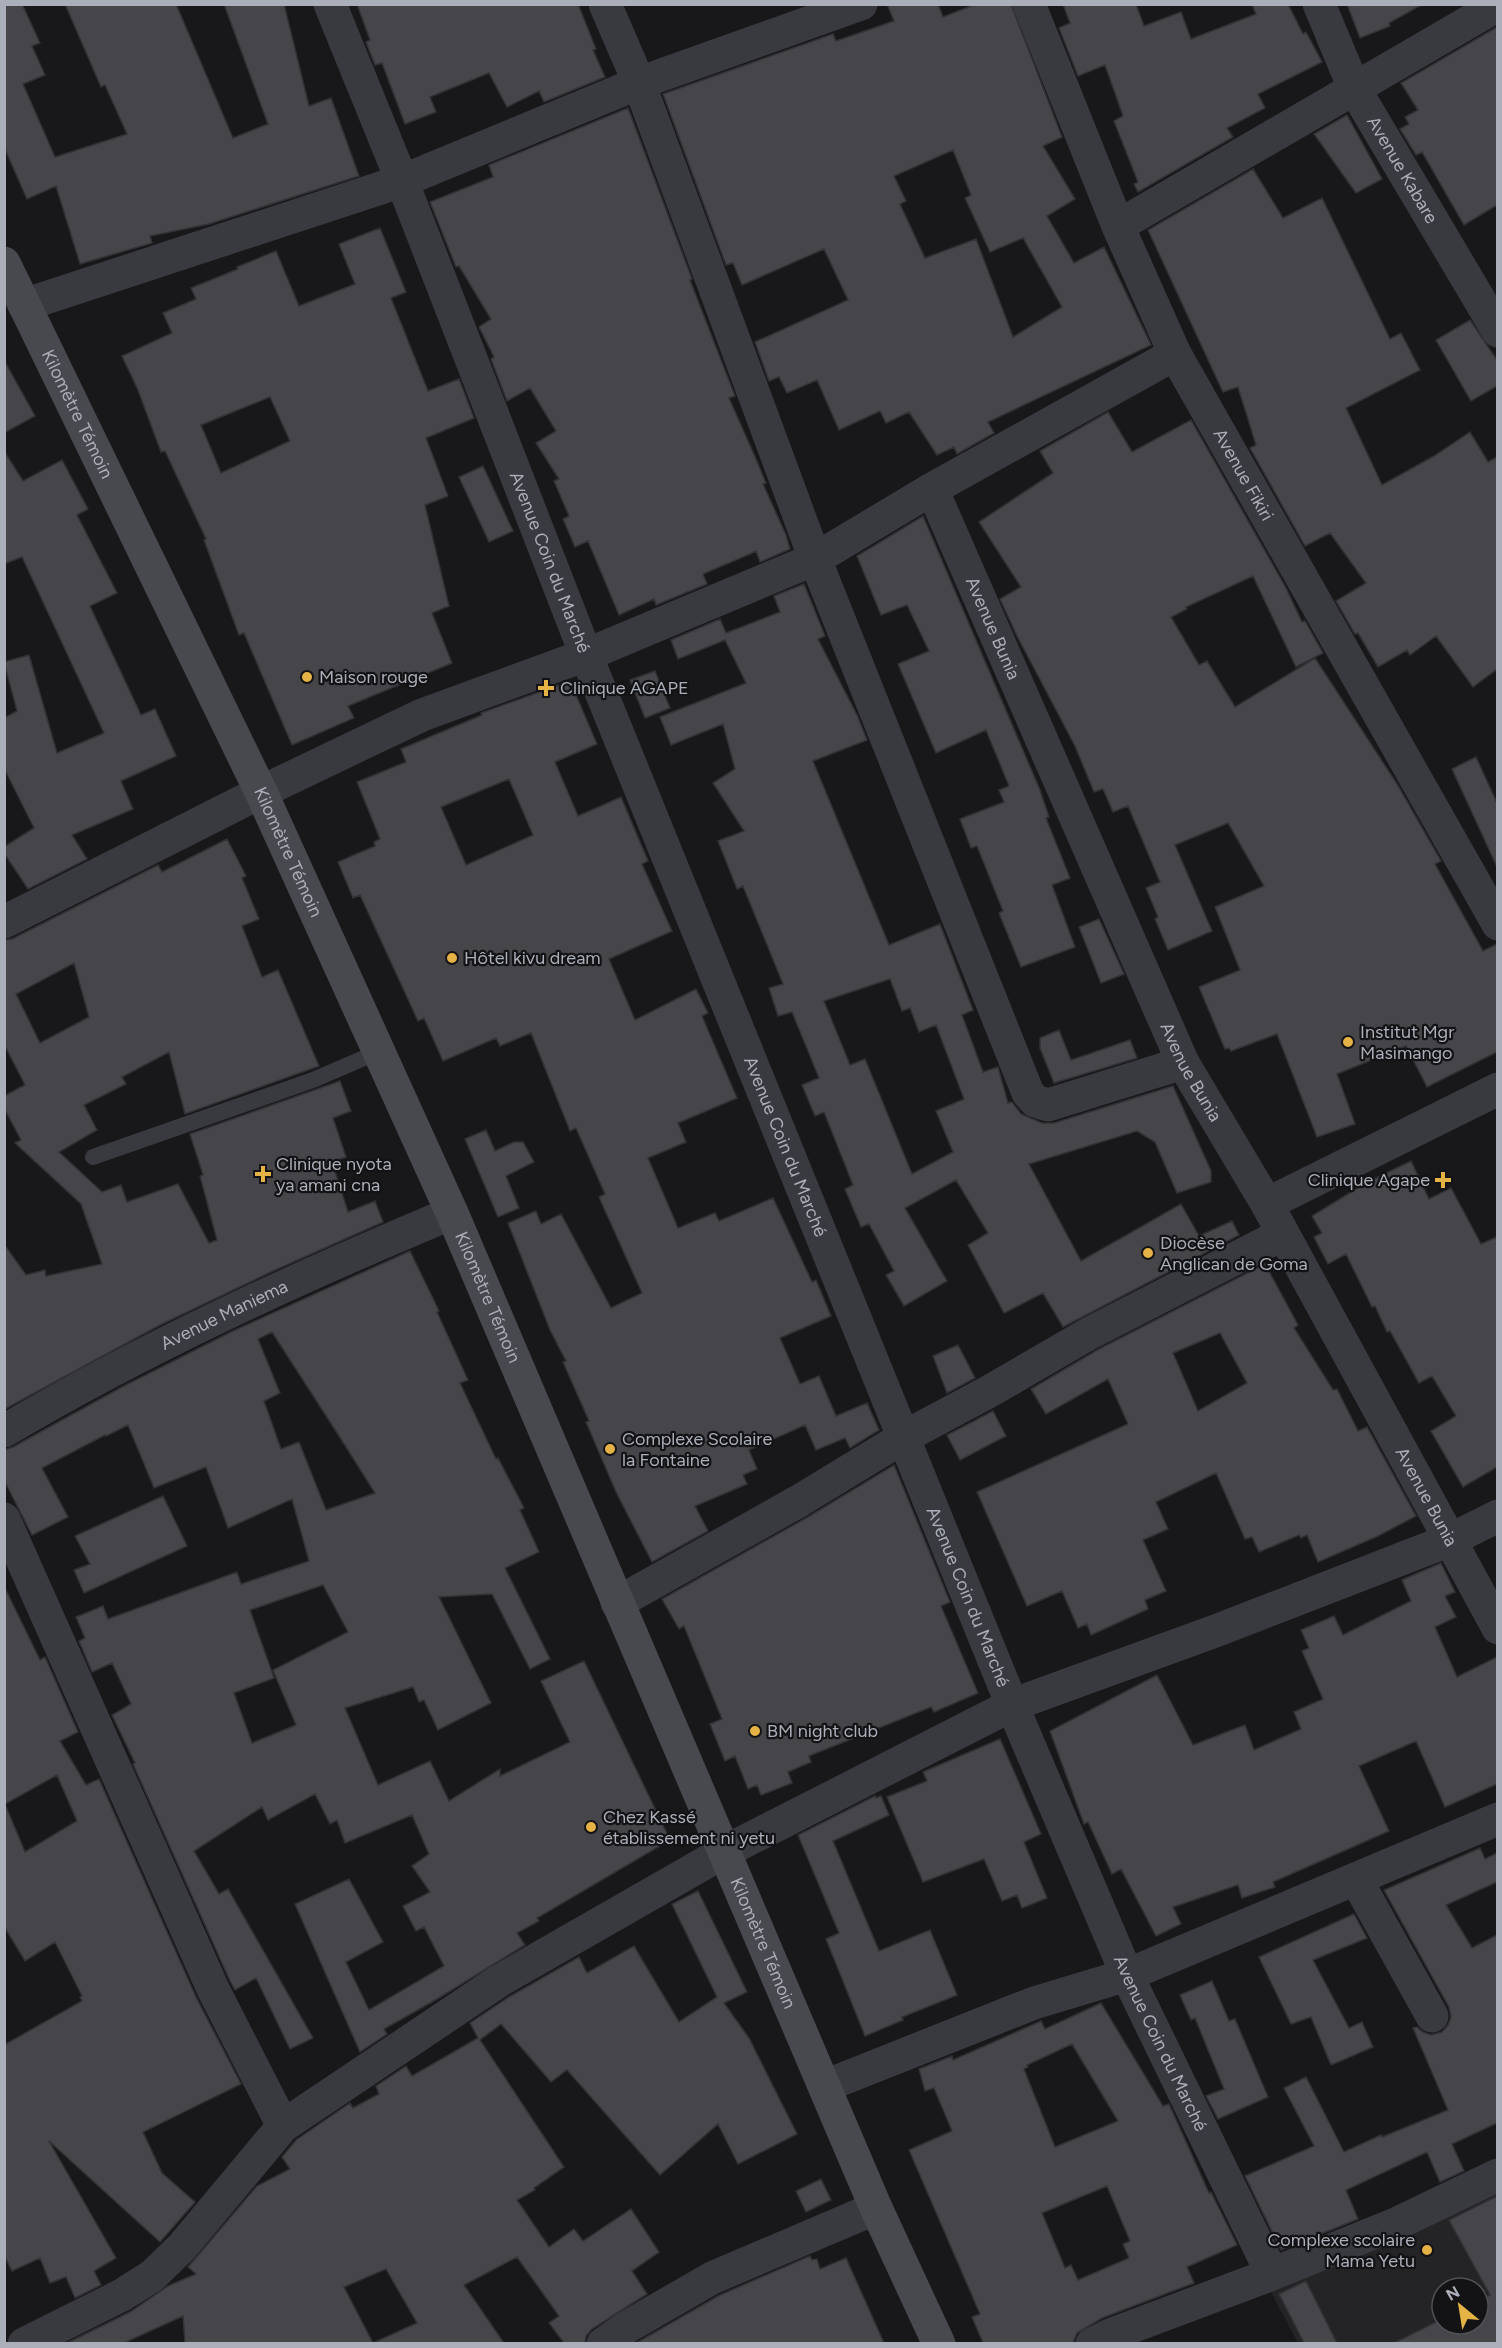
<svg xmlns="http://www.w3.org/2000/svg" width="1502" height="2348" viewBox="0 0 1502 2348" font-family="Figtree,sans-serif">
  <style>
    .built { fill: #242427; fill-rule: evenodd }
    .building { fill: #45454a; stroke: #323236; stroke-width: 1.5; fill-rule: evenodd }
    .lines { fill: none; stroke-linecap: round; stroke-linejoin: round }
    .service { stroke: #393a3f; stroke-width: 16 }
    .minor { stroke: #393a3f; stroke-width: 33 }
    .secondary { stroke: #48494f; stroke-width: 33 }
    .poi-dot { fill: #e5b245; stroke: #131315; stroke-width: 2 }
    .labels { text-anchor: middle; stroke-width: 4.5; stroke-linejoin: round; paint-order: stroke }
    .street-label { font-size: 18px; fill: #abafb9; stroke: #131315 }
    .poi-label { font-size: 18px; fill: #abafb9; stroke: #131315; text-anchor: start }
  </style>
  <rect width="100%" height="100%" fill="#18181a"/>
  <!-- built -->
  <path class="built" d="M1497,2184l1,157 -6,2h-194l-28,-53zM1442,2288h36v36h-36z"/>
  <!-- building -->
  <path class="building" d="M4,4h18l18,39 -8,3 13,29 -22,9 32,73 72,-23 -22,-49 -4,2 -36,-83h111l57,134 35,-14 -44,-120h60l25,102 22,-8 28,78 -150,48 -59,12 2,7 -72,21 -24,-78 -29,13 -23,-52z
    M357,4h221l18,45 -3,1 12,27 -61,25 -5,-11 -32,16 -18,-34 -59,24 6,15 -31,12 -23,-61 -7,2 -9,-23 4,-2z
    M887,4h51l5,13 33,-13h35l51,133 -19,9 32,53 -28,17 27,47 30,-16 47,98 -163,77 6,11 -37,21 -3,-7 -17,8 -28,-43 -23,11 -6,-12 -41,19 -22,-50 -30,13 -8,-16 -10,4 -14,-39 93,-42 -24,-51 -82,36 -9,-22 -7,2 -63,-171 170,-60 3,7 58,-20zM953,150l18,45 -6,3 25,54 33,-14 39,69 -49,30 -37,-98 -51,19 -25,-54 6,-3 -12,-25z
    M1063,4h73l8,22 37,-14 10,27 65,-25 -4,-10h36l15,30 3,-2 16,30 -64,32 7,14 -38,20 6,9 -95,55 -4,-8 4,-2 -24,-61 9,-5 -18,-51 -27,11 -19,-48 11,-5z
    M1347,4h76l-34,19 1,3 -30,12z
    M1497,27v178l-33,20 -42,-73 -6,3 -16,-26 9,-5 -4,-7 13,-7 -17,-27z
    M628,108l64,171 -2,1 45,116 -6,2 27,61 10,24 -3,1 23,51 4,14 -30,13 -4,-11 -6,3 -47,20 4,10 -51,21 -2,-6 -35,16 -31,-74 -13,6 -12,-28 6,-3 -15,-35 5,-2 -23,-36 20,-12 -26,-43 -23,13 -16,-42 3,-2 -15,-30 12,-8 -32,-53 -3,1 -26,-65 63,-25 -4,-12z
    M1347,115l35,64 -26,14 -42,-59z
    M1253,169l30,49 39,-20 68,141 11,-6 19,37 -74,38 36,77 52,-29 36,-24 18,30 9,-5v212l-24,18 -37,-51 -26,19 -3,-5 -29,17 -20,-34 -3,1 -19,-33 30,-18 -36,-50 -25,13 -55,-98 6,-3 -18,-58 -15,5 -75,-162z
    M380,228l26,64 -15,6 37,93 31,-12 15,39 -48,20 22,58 -23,9 24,101 -17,7 20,50 -104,43 6,12 -62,27 -48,-112 -5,2 -35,-95 2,-1 -41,-88 -4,1 -23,-62 -16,-34 50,-23 -9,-20 33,-14 -5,-11 47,-19 -1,-2 39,-16 23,55 56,-22 -16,-40zM270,397l20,44 -69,32 -20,-48z
    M1470,320l27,40v26l-26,15 -35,-61z
    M4,360l31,56 -31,17z
    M1108,412l24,40 59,-32 95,168 16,34 3,-1 18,32 -27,14 -43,-91 -67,31 1,2 -16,8 28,48 8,-4 28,46 80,-49 82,126 44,77 -6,3 48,87 14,-7v108l-70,35 -21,-41 -69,28 18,50 -38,13 -40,-103 -46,17 -2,-3 -4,1 -26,-62 41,-17 -25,-63 49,-21 -36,-63 -53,22 37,86 -44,19 -13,-31 3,-2 -12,-29 14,-6 -32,-76 -15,6 -10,-23 -9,3 -19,-46 -58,-110 -17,-37 21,-12 -42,-65 74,-49 -13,-22z
    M4,451l19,30 39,-21 26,49 -11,6 40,78 -27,13 51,109 14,-6 21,47 -55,25 12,28 -61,26 15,24 -59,30 -24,-36v-6l30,-19 -30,-60v-50l13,-7 -13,-49 25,-7 28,98 47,-20 -82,-176 -18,7z
    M483,466l30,65 -24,11 -30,-65z
    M923,516l117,274 9,27 -3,1 24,60 -18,7 23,62 -54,20 -22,-54 4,-2 -26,-65 -6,2 -11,-29 44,-17 -5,-12 10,-4 -23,-56 -50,23 -38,-89 31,-13 -22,-46 -26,10 -24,-59z
    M804,584l21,52 -7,3 39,76 10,25 -54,21 76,184 51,-21 33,86 -11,5 21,57 15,-5 10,36 4,-1 9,12 21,9h12l119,-37 38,85v11l-34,11 -22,-51 -18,-11 -108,33 52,97 100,-57 18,32 33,-15 7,14 -176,92 -20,-34 -39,20 -36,-68 20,-12 -32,-53 -51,28 42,73 -43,25 -18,-31 8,-4 -25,-47 -8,3 -16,-38 8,-4 -29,-73 -9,4 -13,-31 17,-7 -27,-66 -14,4 -9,-28 14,-4 -40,-98 -6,3 -19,-48 26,-10 -31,-48 22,-14 -12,-45 -52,21 -11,-28 86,-34 -21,-43 -47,19 -7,-19 49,-21 6,14 54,-21 -6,-16zM890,979l12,32 8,-3 9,24 17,-7 28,74 -28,12 17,41 -41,22 -47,-115 -15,6 -26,-64z
    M655,671l15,37 -25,10 -15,-38z
    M570,681l27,63 -42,18 23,54 43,-19 27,64 -6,3 30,67 -63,28 26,61 61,-31 12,24 -6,3 35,82 -59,25 8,19 -38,16 30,70 37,-15 4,8 54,-23 39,84 4,-2 15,36 -51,22 20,46 19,-8 17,40 31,-13 12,27 -29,18 -5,-10 -29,12 -11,-25 -56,25 8,19 -14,6 4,9 -52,22 13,25 -56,31 -36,-70 -30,-70 3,-1 -26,-59 3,-1 -16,-31 -42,-107 28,-12 5,13 20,-10 50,94 31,-15 -43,-96 6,-3 -29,-66 -6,3 -39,-98 -31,13 -4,-8 -53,23 -19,-43 -6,3 -58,-126 -7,3 -15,-36 37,-16 -1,-4 6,-3 -23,-57 49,-20 -5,-13 81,-34 -1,-2zM509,779l24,56 -67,30 -25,-58z
    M1476,757l21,46v64l-45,-98z
    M227,839l19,37 -4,2 17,41 -17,7 20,51 16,-7 41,96 -134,48 -16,-62 -47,25 4,7 -42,21 13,25 -38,22 43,40 19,-7 6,17 51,-18 31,59 8,-3 -17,-64 3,-1 -13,-41 150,-53 11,30 -18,7 13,39 -14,5 16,50 27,-11 8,21 -110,49 -113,54 -155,84 -1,-165 22,31 19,-5 1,6 56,-12 -21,-60 -66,-61 6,-3 -17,-32v-12l21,-11 -21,-41v-104l8,-1 146,-74 4,7zM74,963l15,54 -49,26 -24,-49z
    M1099,919l25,55 -23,9 -22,-56z
    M1059,1030l12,30 59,-20 7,18 -83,25 -14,-35v-10z
    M486,1130l9,21 19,-9h9l11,20 -28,14 13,32 -21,9 -33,-78z
    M1411,1161l18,38 22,-11 30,56 16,-7v230l-34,20 -32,-56 25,-15 -24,-40 -13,7 -29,-52 -3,1 -12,-26 -3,1 -26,-53 -18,10 -14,-27 8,-4 -10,-17 54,-33z
    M410,1251l29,60 -2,1 31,68 -8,3 36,76 2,-1 26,50 -4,2 19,42 -34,16 45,91 -20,10 -38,-75 -53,3 52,106 -53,27 -14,-30 -5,2 -6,-15 -68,21 33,77 52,-24 19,40 51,-32v7l70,-34 -29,-61 43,-20 86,179 -133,78 2,3 -22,12 8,12 -88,54 -53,30 3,5 -27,18 -65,-148 54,-25 34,63 -37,20 23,48 75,-44 -20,-39 -8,4 -13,-25 27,-14 -18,-26 17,-12 -17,-39 -67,28 -8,-23 -7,4 -15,-30 -47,26 -6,-13 -68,44 25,43 9,-5 85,149 -23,11 -34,-71 -21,12 -5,-9 -97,-217 2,-1 -23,-48 19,-11 -19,-41 -20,9 -13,-31 6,-3 -9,-21 27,-11 5,13 129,-47 4,12 68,-23 -17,-62 -64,29 -22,-61 -52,21 -26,-63 -22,11 -1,-1 -63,33 26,49 -36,18 -28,-55v-30l9,-3 109,-60 111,-56zM272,1332l69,107 34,54 -49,17 -27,-68 -18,7 -17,-48 16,-8 -22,-54zM323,1585l25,47 -75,38 23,55 -44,18 -18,-50 40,-15 -24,-68z
    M1265,1264l33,61 -4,3 39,62 4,-1 21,42 9,-4 49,89 -38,20 -60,26 -11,-27 -6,3 -2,-3 -40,17 -7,-15 -7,2 -29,-66 -60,29 12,27 -25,11 23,51 -21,9 3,9 -57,26 -4,-11 -9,4 -16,-37 -35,15 -50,-114 151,-68 -20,-45 -62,35 -15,-25 68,-40zM1220,1333l27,50 -49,28 -25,-58z
    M958,1345l17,33 -28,15 -14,-37z
    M993,1411l13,25 -46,24 -13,-25z
    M894,1465l56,137 -9,4 37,87 -44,19 -3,-5 -122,49 2,6 -23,10 4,11 -31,12 -4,-10 -9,4 -13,-33 -10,5 -15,-37 12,-5 -38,-93 -5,3 -17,-30 146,-82z
    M163,1496l24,50 -103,47 -10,-23 16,-6 -15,-28z
    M1441,1563l14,29 -10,4 11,21 -21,10 22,50 40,-20v127l-52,23 -29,-66 -57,25 30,65 -116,51 2,5 -33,11 -4,-13 -65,22 8,17 -25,12 -35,-67 -9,5 -24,-52 -4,2 -34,-93 107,-56 36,70 52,-20 9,25 47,-21 -7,-17 29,-13 -21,-48 7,-3 -8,-18 33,-14 9,19 68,-34 -9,-21z
    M4,1586l36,74 5,-3 33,75 -18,9 26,44 13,-6 97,218 45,87 -98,48 19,41 33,29 -35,40 -111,-101 67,117 -22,13 7,14 -26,13 -9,-21 -16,6 -10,-25 -28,13 -8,-16v-210l78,-44 -2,-4 2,-1 -27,-54 -30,19 -21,-35zM57,1775l20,46 -52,31 -20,-48z
    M1000,1739l41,95 -17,8 23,56 -25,10 -5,-13 -15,6 -18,-42 -61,23 -36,-85 40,-16 -4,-9z
    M875,1796l1,2 5,-2 8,19 -56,26 46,110 51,-21 27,65 -55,22 1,3 -38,16 -39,-97 13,-6 -41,-98z
    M1480,1848l5,11 12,-6v29l-51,23 26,43 25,-13v188l-45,21 12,27 -24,11 -13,-30 -81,38 12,29 -77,31 -36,-74 69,-30 -30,-58 22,-11 38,75 37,-17 1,2 66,-27 -35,-82 4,-1 6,5 8,3 11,-3 6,-7 3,-8 -2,-10 -65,-117z
    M698,1891l49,101 -23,11 25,35 48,96 -59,30 -20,-40 -58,51 -93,-105 -16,12 -50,-58 -21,16 84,127 -30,21 1,2 -18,10 32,47 25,-18 9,12 48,-32 28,43 -27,19 15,23 -55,35 -6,7 -1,7h-21l-15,-20 10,-7 -42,-59 -53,28 40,58h-319l-2,-27 -59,27h-57l63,-31 38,-26 28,-12 -8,-7 69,-81 33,-17 -8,-12 14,-17 54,-37 3,5 26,-14 -3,-8 30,-20 6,10 66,-38 -8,-15 39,-26 70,-40 8,16 47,-27 45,76 38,-25 -45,-93zM386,2269l31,54 -44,20 -29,-56z
    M1354,1914l13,24 -54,22 36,68 13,-6 11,25 -42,18 -20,-48 -20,7 -32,-67z
    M1212,1981l17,40 6,-2 33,78 -50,22 -12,-23 18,-7 -29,-71 -4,2 -11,-25z
    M1101,2003l62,103 6,-2 40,89 2,-1 26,53 -50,22 7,16 -92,35 -25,15 -4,10h-90l-11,-26 8,-3 -71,-164 43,-19 -18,-43 -9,3 -6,-22 33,-13 1,4 88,-39 4,8zM1072,2044l46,77 -63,26 -31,-78 4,-2 -1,-2zM1107,2186l23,55 -7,3 6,14 -51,22 -7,-15 -6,3 -23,-55z
    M821,2179l10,21 -25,12 -10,-21z
    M1497,2196v147h-103l48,-24v5h36v-23l12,-6 -41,-75z
    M810,2256l2,4 5,-1 3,10 26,-11 38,85h-248l84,-48z
    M1306,2281l31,62h-33l-25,-49z"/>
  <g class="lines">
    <!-- service -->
    <path class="service" d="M93,1157l220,-77 65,-28"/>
    <!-- minor -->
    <g class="minor">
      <path id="s1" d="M330,4l72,177 184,474 426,1050 115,270 145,299"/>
      <path d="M605,4l34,79 176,476 213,534 7,8 13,4 135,-42"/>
      <path id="s2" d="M1029,4l89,222 57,128 323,570"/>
      <path id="s3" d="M1319,4l35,84 144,243"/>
      <path d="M1118,226l380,-221"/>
      <path d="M24,305l378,-124 237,-98 222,-79"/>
      <path id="s4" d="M932,489l251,574 84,141 231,424"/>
      <path d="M4,922l257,-130 161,-77 164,-60 229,-96 117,-70 243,-135"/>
      <path d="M1267,1204l231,-115"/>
      <path id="s5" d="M4,1431c144,-85 295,-154 448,-218"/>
      <path d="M4,1519l209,470 70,137"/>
      <path d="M617,1603l182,-102 105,-64 86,-46 100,-58 193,-99"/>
      <path d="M1356,1879l76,137"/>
      <path d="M825,2086l209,-83 93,-28 371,-156"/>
      <path d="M24,2344l98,-49 30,-19 30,-29 101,-121 216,-145 225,-129 288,-147 206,-75 232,-90 48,-24"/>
      <path d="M603,2344l24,-17 85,-49 164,-70"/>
      <path d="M1092,2344l18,-9 162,-61 126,-51 100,-48"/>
    </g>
    <!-- secondary -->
    <path class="secondary" id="s6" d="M4,263l257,529 191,421 424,995 63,136"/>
  </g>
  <!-- markers -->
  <g class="poi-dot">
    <circle cx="307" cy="677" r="6"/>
    <path d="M543 679h6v6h6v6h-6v6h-6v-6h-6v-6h6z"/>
    <circle cx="452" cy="958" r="6"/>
    <circle cx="1348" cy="1042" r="6"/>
    <path d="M260 1165h6v6h6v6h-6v6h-6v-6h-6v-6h6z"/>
    <path d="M1440 1171h6v6h6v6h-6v6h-6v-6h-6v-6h6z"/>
    <circle cx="1148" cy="1253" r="6"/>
    <circle cx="610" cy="1449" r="6"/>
    <circle cx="755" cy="1731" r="6"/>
    <circle cx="591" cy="1827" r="6"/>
    <circle cx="1427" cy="2250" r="6"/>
  </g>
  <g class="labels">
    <!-- street labels -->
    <g class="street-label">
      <text dy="6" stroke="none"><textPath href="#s3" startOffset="186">Avenue Kabare</textPath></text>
      <text dy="6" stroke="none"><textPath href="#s6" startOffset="168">Kilomètre Témoin</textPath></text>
      <text dy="6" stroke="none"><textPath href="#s2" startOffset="518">Avenue Fikiri</textPath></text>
      <text dy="6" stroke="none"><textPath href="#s1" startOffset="600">Avenue Coin du Marché</textPath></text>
      <text dy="6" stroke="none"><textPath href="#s4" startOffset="152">Avenue Bunia</textPath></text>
      <text dy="6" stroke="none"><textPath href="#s6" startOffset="654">Kilomètre Témoin</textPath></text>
      <text dy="6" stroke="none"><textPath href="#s4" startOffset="638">Avenue Bunia</textPath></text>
      <text dy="6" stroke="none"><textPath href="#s1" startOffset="1230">Avenue Coin du Marché</textPath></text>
      <text dy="6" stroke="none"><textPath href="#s6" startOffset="1142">Kilomètre Témoin</textPath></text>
      <text dy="6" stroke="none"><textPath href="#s5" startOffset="249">Avenue Maniema</textPath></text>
      <text dy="6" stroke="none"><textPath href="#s4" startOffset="1124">Avenue Bunia</textPath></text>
      <text dy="6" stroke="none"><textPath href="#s1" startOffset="1716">Avenue Coin du Marché</textPath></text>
      <text dy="6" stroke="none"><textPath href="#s6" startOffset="1844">Kilomètre Témoin</textPath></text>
      <text dy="6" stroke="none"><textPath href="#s1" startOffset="2202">Avenue Coin du Marché</textPath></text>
    </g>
    <!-- poi labels -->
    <g class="poi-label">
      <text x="319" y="683">Maison rouge</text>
      <text x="560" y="694">Clinique AGAPE</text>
      <text x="464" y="964">Hôtel kivu dream</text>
      <text x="1360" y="1038">Institut Mgr<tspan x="1360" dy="21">Masimango</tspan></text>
      <text x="276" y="1170">Clinique nyota<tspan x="276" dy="21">ya amani cna</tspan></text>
      <text x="1430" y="1186" text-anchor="end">Clinique Agape</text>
      <text x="1160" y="1249">Diocèse<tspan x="1160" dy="21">Anglican de Goma</tspan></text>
      <text x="622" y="1445">Complexe Scolaire<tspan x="622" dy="21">la Fontaine</tspan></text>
      <text x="767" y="1737">BM night club</text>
      <text x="603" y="1823">Chez Kassé<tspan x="603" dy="21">établissement ni yetu</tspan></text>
      <text x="1415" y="2246" text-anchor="end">Complexe scolaire<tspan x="1415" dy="21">Mama Yetu</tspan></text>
    </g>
  </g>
  <!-- border -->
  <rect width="1502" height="2348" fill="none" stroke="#abafb9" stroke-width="12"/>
  <!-- north arrow -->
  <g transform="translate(1460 2306) rotate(330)"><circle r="28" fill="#131315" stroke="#505157" stroke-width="1.5"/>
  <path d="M0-4.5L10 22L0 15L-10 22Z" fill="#e5b245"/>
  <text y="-9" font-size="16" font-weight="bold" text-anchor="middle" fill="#abafb9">N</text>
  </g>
</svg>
